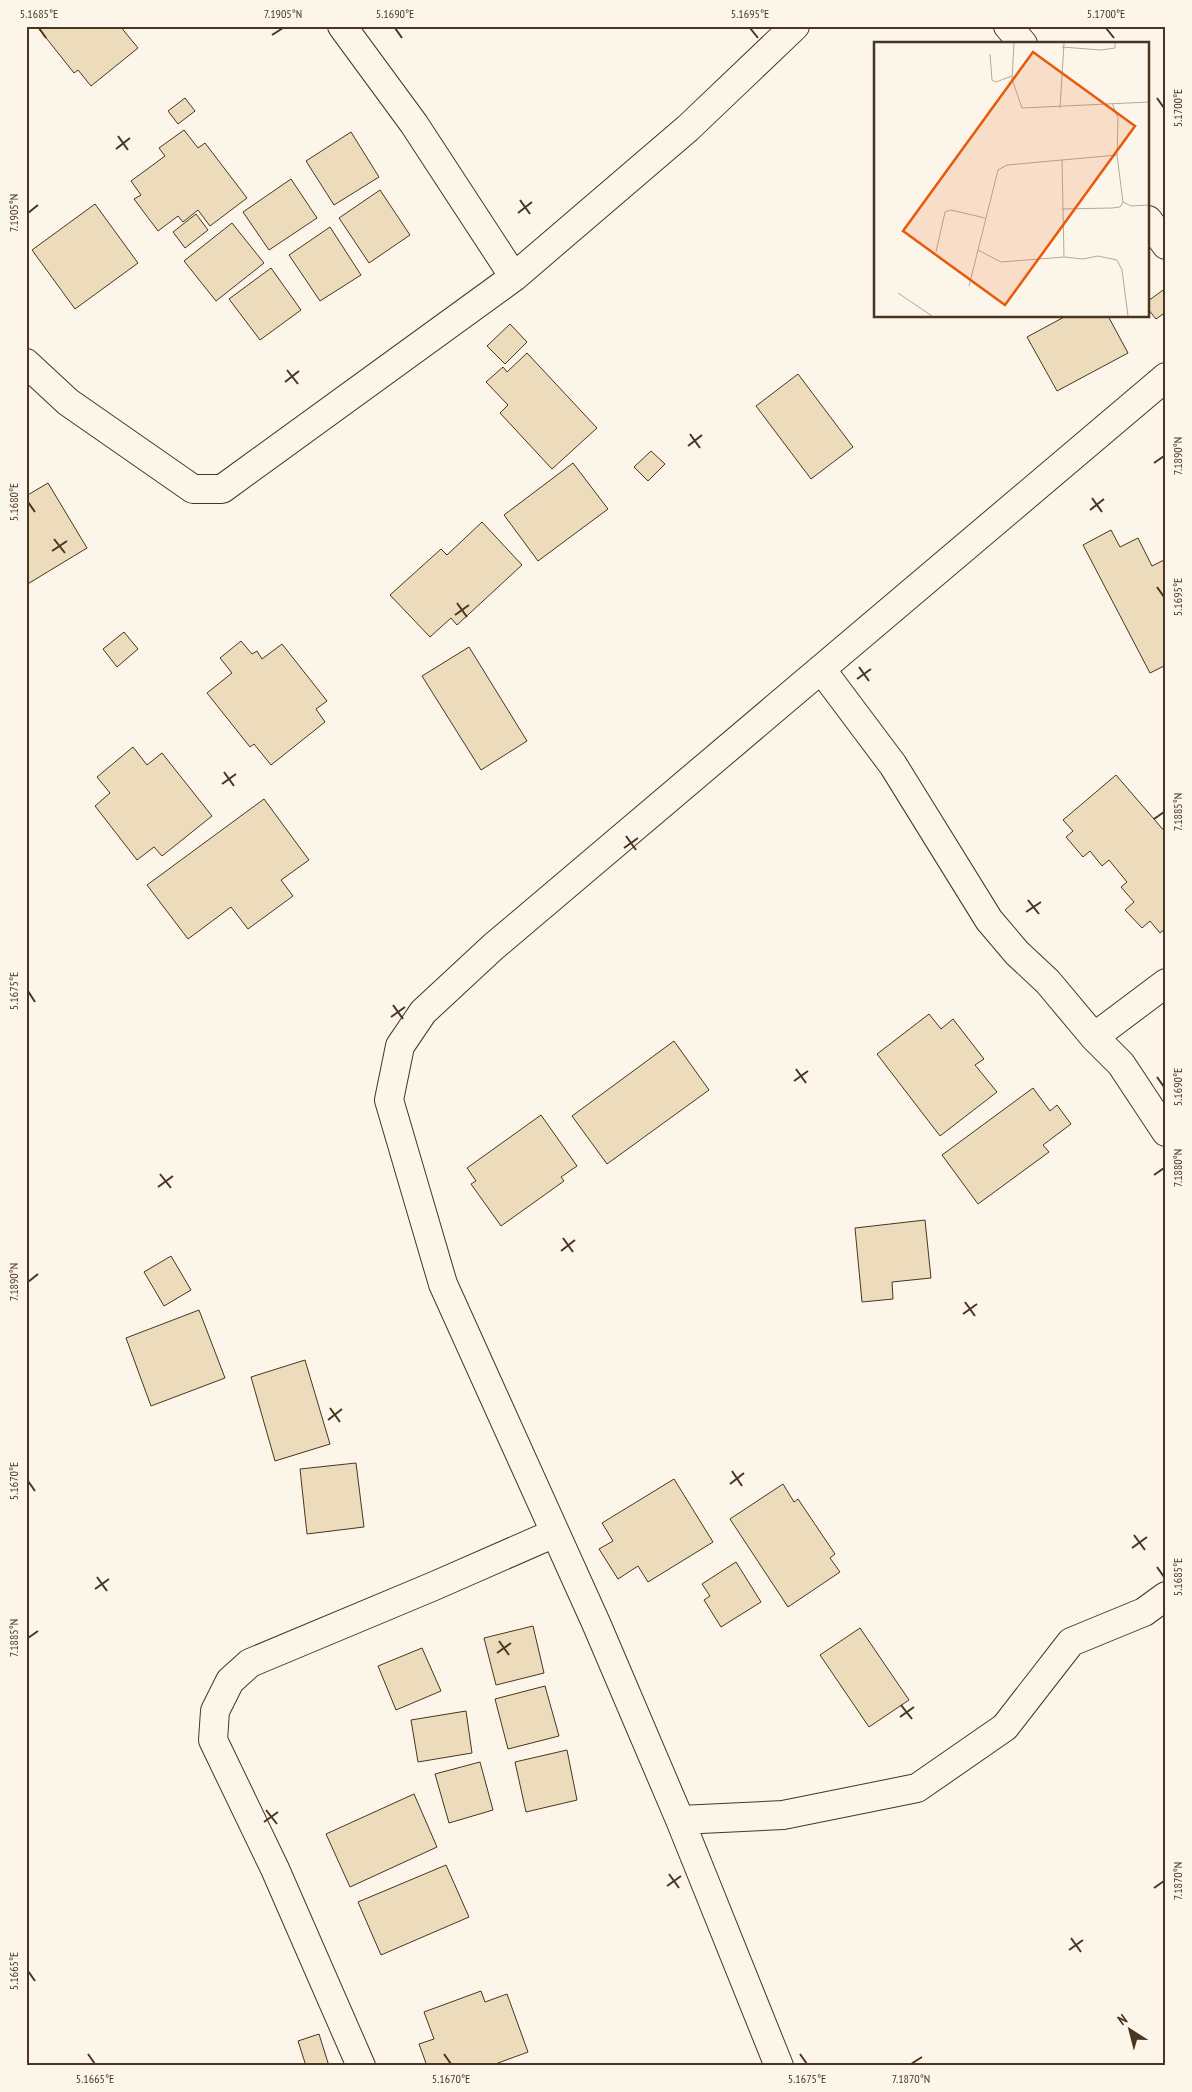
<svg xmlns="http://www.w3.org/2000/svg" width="1192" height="2092" viewBox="0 0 1192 2092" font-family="'PT Sans Narrow',sans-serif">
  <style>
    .building { fill: #ecdcbc; stroke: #4a3520 }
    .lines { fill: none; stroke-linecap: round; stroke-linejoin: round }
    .minor-casing { stroke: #4a3520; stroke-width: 30 }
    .minor { stroke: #fbf6e9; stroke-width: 28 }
    .ticks { fill: none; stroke: #4a3520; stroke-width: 2 }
    .inset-road { fill: none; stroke: #b4a999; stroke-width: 1 }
    .view { fill: #e8590c; fill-opacity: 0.15; stroke: #e8590c; stroke-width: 2.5 }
    .inset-edge { fill: none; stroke: #4a3520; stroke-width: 2.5 }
    .neatline { fill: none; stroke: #4a3520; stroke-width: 2 }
    .ticks-label { font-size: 12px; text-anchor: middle; fill: #4a3520 }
  </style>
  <rect width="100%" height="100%" fill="#fbf6e9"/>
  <!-- building -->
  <path class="building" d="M41,26h79l18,22 -47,38 -13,-16 -4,3 -35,-44z
    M185,98l10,13 -17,13 -10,-13z
    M184,130l14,18 7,-5 42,55 -37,28 -12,-16 -15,12 -5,-6 -20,15 -24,-32 7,-4 -10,-14 34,-25 -6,-8z
    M351,132l28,45 -45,28 -28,-44z
    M291,179l26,39 -48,32 -26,-38z
    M380,190l30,45 -41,28 -30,-45z
    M95,204l43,59 -63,46 -43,-59z
    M196,214l12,16 -23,18 -12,-16z
    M232,223l32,40 -48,38 -32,-40z
    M330,227l31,48 -41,26 -31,-46z
    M271,268l30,42 -41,30 -31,-41z
    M1166,288v24l-10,7 -8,-10v-8z
    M1066,316h42l20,37 -71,38 -30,-54z
    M510,324l17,18 -22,22 -18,-18z
    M527,353l70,75 -45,41 -52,-56 8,-8 -22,-23 17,-15 4,5z
    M798,374l55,73 -42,32 -55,-73z
    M651,451l14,13 -17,17 -14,-14z
    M573,463l35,46 -70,52 -34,-46z
    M48,483l39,65 -61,37v-89z
    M482,522l40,43 -65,60 -6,-7 -21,19 -40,-42 51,-46 6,6z
    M1111,530l9,17 18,-9 14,28 14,-7v106l-16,8 -67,-128z
    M124,632l14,17 -21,18 -14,-18z
    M241,641l11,13 5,-3 5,8 20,-15 45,57 -11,8 9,13 -54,43 -17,-21 -4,3 -43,-54 25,-20 -12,-15z
    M469,647l58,94 -46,29 -59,-94z
    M133,747l14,18 15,-12 50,63 -50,40 -8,-9 -17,13 -42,-54 15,-13 -13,-16z
    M1116,775l50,58v95l-6,5 -10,-12 -8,7 -17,-18 9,-8 -13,-15 6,-5 -18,-22 -7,6 -12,-15 -7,6 -17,-20 7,-6 -10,-11z
    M264,799l45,61 -28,20 12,16 -45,33 -17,-22 -43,32 -41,-54z
    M929,1014l12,15 12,-10 31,40 -9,6 22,27 -57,44 -63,-82z
    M674,1041l35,49 -102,74 -35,-48z
    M1033,1088l17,23 7,-6 14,19 -28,21 6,7 -71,52 -36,-49z
    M541,1115l36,51 -16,11 3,4 -63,45 -30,-42 5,-3 -9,-13z
    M925,1220l6,58 -39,4 1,17 -31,3 -7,-74z
    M171,1256l20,34 -27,16 -20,-34z
    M199,1310l26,68 -74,28 -25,-68z
    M305,1360l25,84 -55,17 -24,-84z
    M356,1463l8,64 -57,7 -7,-65z
    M674,1479l39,63 -65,40 -10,-16 -20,13 -19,-30 14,-8 -11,-18z
    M783,1484l11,18 4,-3 37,55 -5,4 10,14 -52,35 -58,-88z
    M736,1562l25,40 -40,25 -17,-27 6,-4 -8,-12z
    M533,1626l11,47 -48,12 -12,-47z
    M860,1628l49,72 -40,27 -49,-72z
    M422,1648l19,43 -45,19 -18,-44z
    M545,1686l14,50 -51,13 -13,-50z
    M466,1711l6,42 -54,9 -7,-42z
    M567,1750l10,50 -51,12 -11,-50z
    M480,1762l13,48 -44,13 -14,-49z
    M414,1794l23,53 -87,40 -24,-53z
    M446,1865l23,52 -88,38 -23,-53z
    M481,1991l4,11 22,-8 21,58 -38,14h-63l-8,-22 15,-5 -10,-27z
    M319,2034l10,32h-23l-8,-25z"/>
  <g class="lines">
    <defs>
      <path id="minor" d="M342,26l72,98 100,153
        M1008,26l15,18
        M1148,220l18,25
        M26,363l42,39 125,87h29l292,-212 174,-149 107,-102
        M821,669l72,96 96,155 28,33 31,29 46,55 27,27 45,68
        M1094,1037l72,-54
        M680,1820l103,-5 134,-27 88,-61 66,-85 73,-30 22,-16
        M361,2066l-86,-197 -62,-129 2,-29 15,-30 20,-18 184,-77 121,-53
        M779,2066l-99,-246 -84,-197 -153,-339 -54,-184 11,-54 23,-34 70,-65 673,-570"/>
    </defs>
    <!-- minor casing -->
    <use href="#minor" class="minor-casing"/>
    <!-- minor -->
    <use href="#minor" class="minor"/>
  </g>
  <!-- ticks -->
  <path class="ticks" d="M39,28l7,10M395,28l7,10M750,28l8,10M1106,28l8,10M272,35l11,-7M1157,98l7,10M118,136l10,14M116,149l14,-11M520,200l10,14M28,213l10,-8M518,213l14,-11M287,370l11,14M285,382l14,-11M690,434l10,14M688,446l14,-11M1154,463l10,-7M1092,498l10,14M28,502l7,10M1090,510l14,-11M54,539l11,14M52,551l15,-10M1157,587l7,10M457,603l10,14M455,615l14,-10M859,667l10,14M857,679l14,-10M224,772l10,14M222,784l14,-10M1154,819l10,-7M626,836l10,14M624,848l14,-10M1028,900l11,14M1026,912l15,-10M28,991l7,11M393,1005l10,14M391,1017l14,-10M796,1069l10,14M1157,1077l7,10M794,1081l14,-10M160,1174l11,14M1154,1175l10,-7M158,1187l15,-11M563,1238l10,14M561,1251l14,-11M28,1282l10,-8M965,1302l10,14M963,1314l14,-10M330,1408l10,14M328,1420l14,-11M732,1471l10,15M28,1481l7,10M730,1484l14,-11M1134,1535l11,15M1132,1548l15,-11M1157,1567l7,10M97,1577l10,14M95,1589l14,-10M28,1638l10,-7M499,1641l10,14M497,1653l14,-10M901,1705l11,14M900,1717l14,-10M266,1810l11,14M264,1822l14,-10M669,1874l10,14M667,1886l14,-10M1154,1888l10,-7M1071,1938l10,14M1069,1950l14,-10M28,1971l7,10M88,2054l7,10M444,2054l7,10M800,2054l7,10M911,2064l11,-7"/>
  <!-- overview -->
  <g transform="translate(874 42)">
    <rect width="275" height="275" fill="#fbf6e9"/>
    <path class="inset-road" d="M140,1l-2,36 10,29 127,-6M188,5l39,3 14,-2v-5M116,12l2,26 4,2 16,-6M186,66l4,-65M243,113l6,47 8,4 18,-1M188,118l2,97M188,167l50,-1 8,-1 3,-5M104,208l23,12 63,-5 19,2 15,-3 19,4 5,10 6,46M62,210l9,-40 6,-2 34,8M95,244l29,-116 9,-5 110,-10 1,-37 -6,-15M24,251l34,23"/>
    <path class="view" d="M159,10l102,74 -130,179 -102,-74z"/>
    <rect width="275" height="275" class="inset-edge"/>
  </g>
  <!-- border -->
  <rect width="1192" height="2092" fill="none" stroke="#fbf6e9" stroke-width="55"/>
  <!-- north arrow -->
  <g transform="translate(1130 2030) rotate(324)" stroke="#fbf6e9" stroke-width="4" paint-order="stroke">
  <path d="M0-4L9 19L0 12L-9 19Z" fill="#4a3520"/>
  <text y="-8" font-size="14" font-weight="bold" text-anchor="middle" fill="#4a3520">N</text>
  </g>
  <rect x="28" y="28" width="1136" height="2036" class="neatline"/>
  <g class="ticks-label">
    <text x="39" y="18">5.1685°E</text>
    <text x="283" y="18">7.1905°N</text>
    <text x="395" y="18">5.1690°E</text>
    <text x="750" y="18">5.1695°E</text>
    <text x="1106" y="18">5.1700°E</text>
    <text transform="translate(1178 108) rotate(-90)" y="4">5.1700°E</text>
    <text transform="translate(14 213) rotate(-90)" y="4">7.1905°N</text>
    <text transform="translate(1178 456) rotate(-90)" y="4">7.1890°N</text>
    <text transform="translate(14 502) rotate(-90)" y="4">5.1680°E</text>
    <text transform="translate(1178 597) rotate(-90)" y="4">5.1695°E</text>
    <text transform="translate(1178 812) rotate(-90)" y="4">7.1885°N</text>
    <text transform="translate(14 991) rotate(-90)" y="4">5.1675°E</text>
    <text transform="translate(1178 1087) rotate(-90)" y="4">5.1690°E</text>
    <text transform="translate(1178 1168) rotate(-90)" y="4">7.1880°N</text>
    <text transform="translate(14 1282) rotate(-90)" y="4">7.1890°N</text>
    <text transform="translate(14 1481) rotate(-90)" y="4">5.1670°E</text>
    <text transform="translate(1178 1577) rotate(-90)" y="4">5.1685°E</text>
    <text transform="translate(14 1638) rotate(-90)" y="4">7.1885°N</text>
    <text transform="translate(1178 1881) rotate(-90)" y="4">7.1870°N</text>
    <text transform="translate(14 1971) rotate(-90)" y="4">5.1665°E</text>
    <text x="95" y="2083">5.1665°E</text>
    <text x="451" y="2083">5.1670°E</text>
    <text x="807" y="2083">5.1675°E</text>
    <text x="911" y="2083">7.1870°N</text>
  </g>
</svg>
